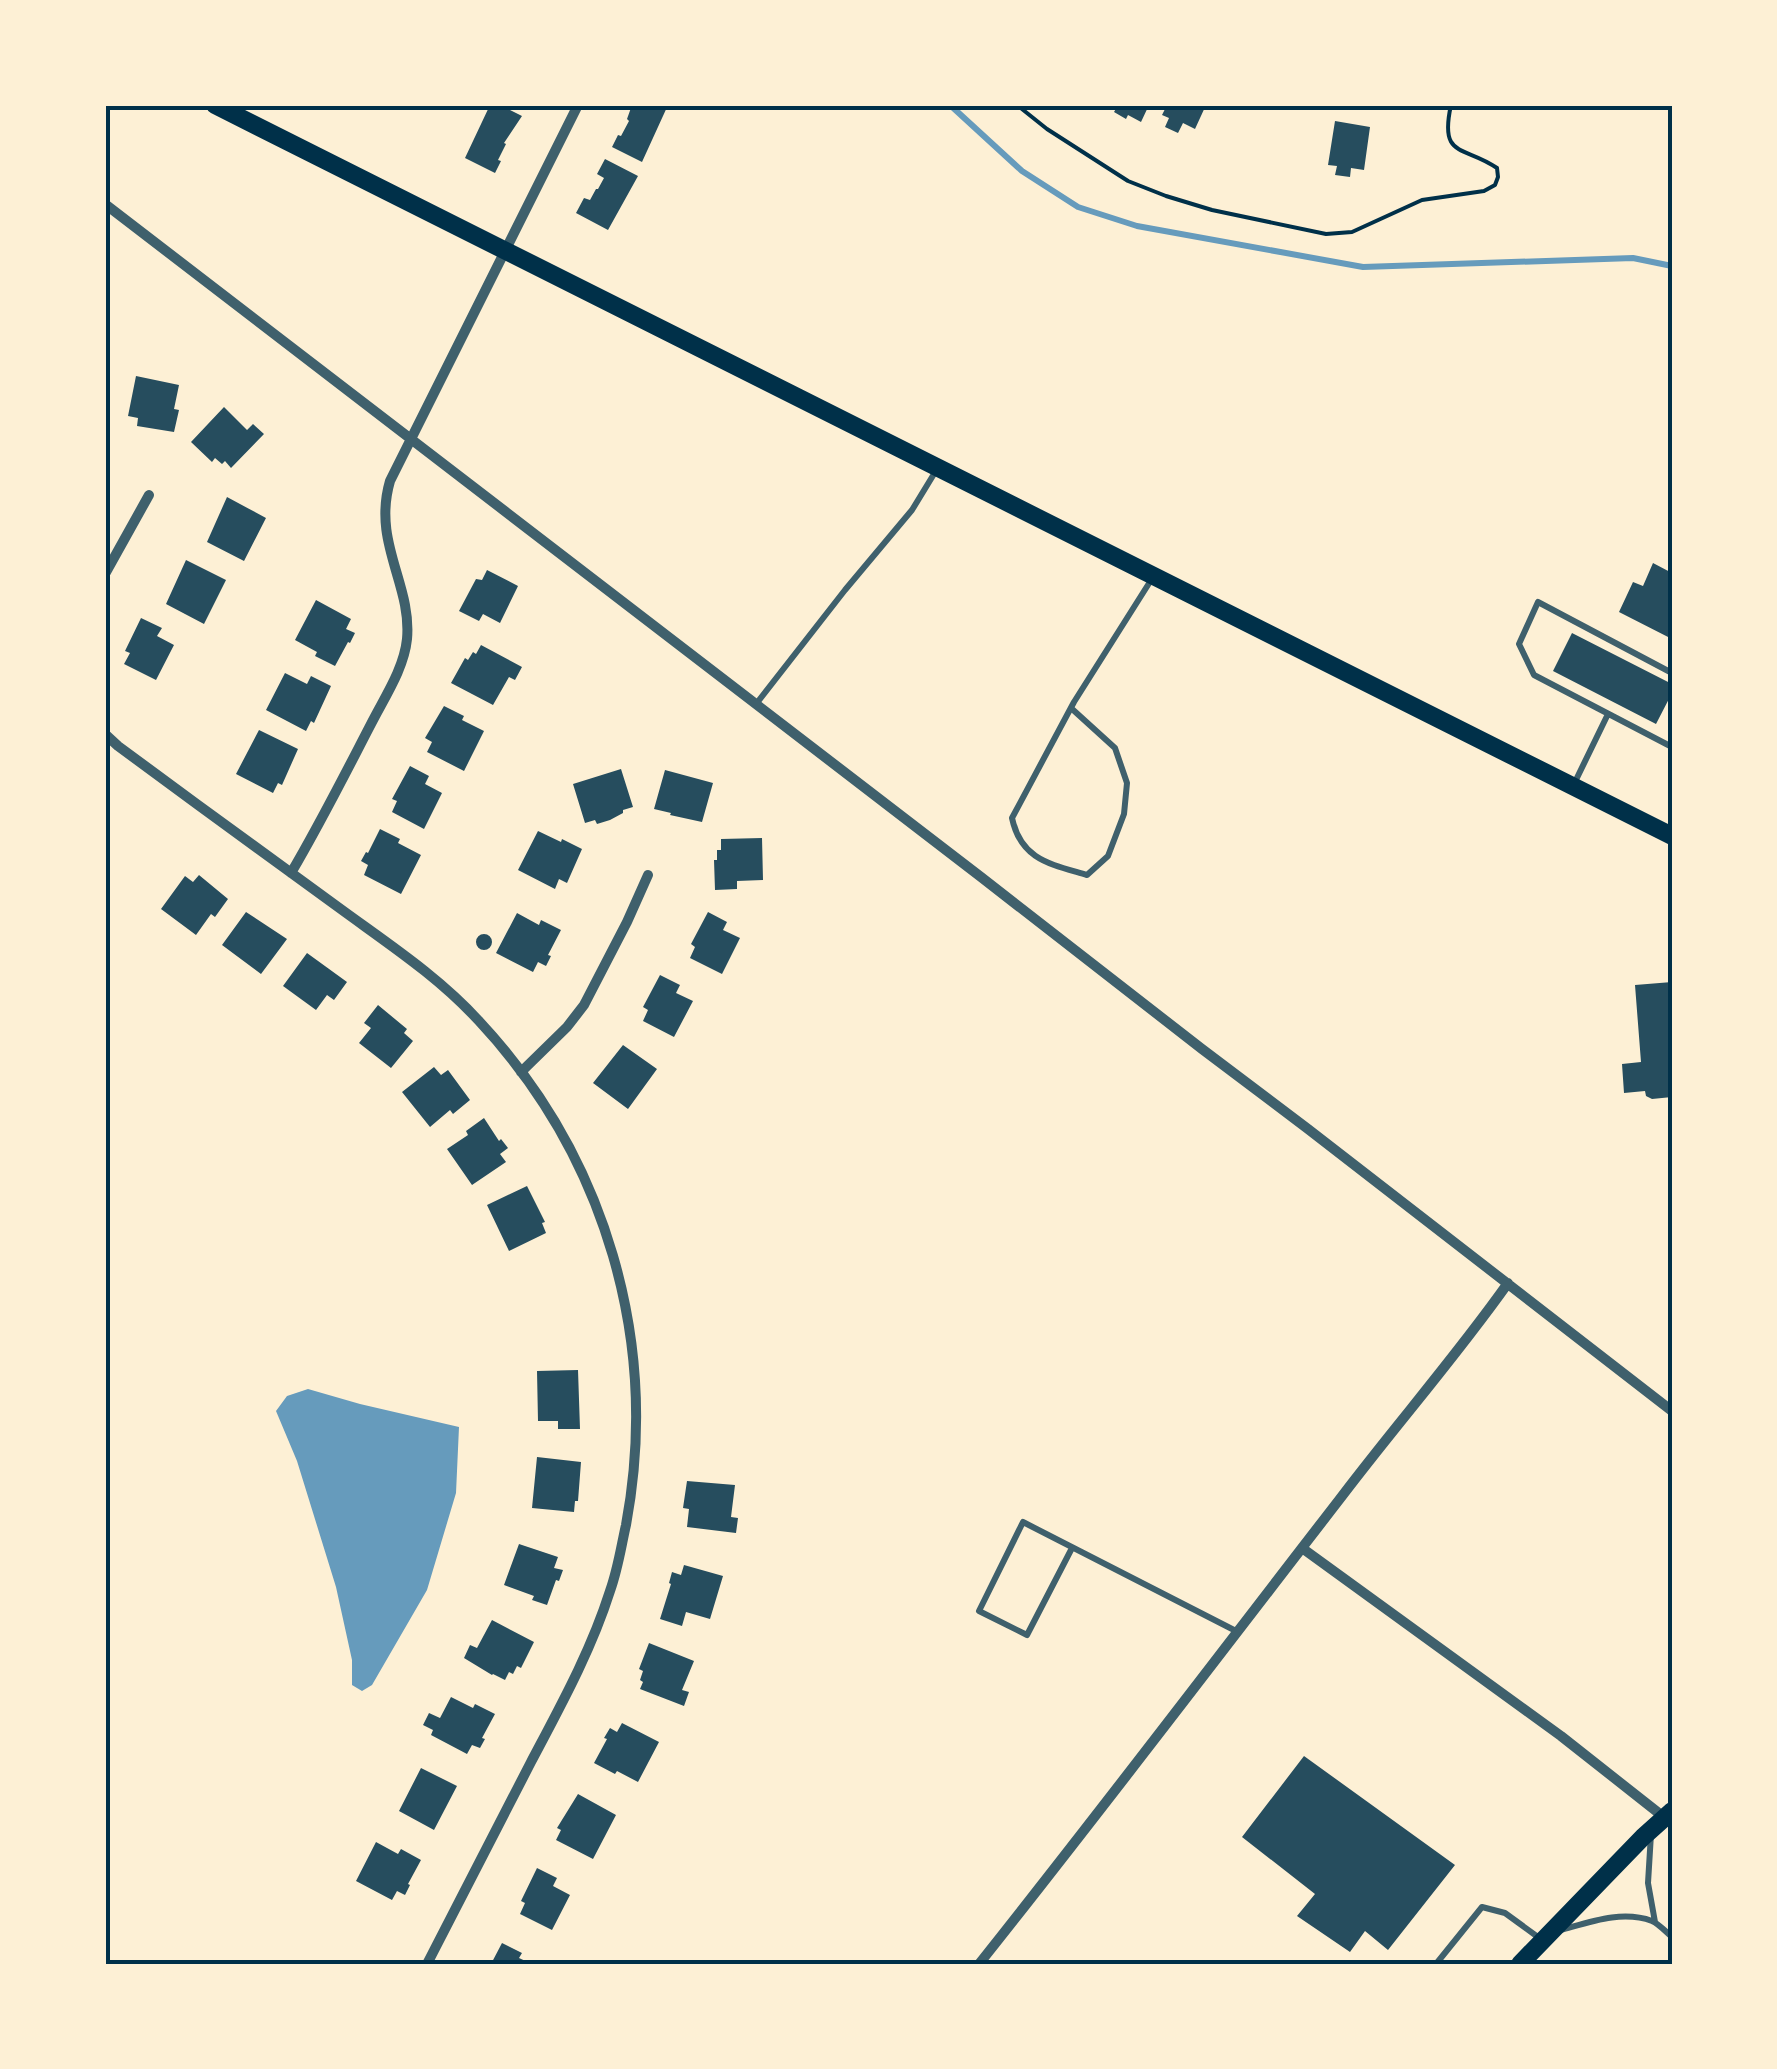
<svg xmlns="http://www.w3.org/2000/svg" width="1777" height="2069" viewBox="0 0 1777 2069" font-family="'IBM Plex Sans',sans-serif">
  <style>
    .water { fill: #669bbc }
    .lines { fill: none; stroke-linecap: round; stroke-linejoin: round }
    .stream { stroke: #669bbc; stroke-width: 6 }
    .building { fill: #264d5e }
    .path { stroke: #003049; stroke-width: 4 }
    .service { stroke: #3f606c; stroke-width: 6 }
    .minor { stroke: #3f606c; stroke-width: 10 }
    .secondary { stroke: #003049; stroke-width: 18 }
    .neatline { fill: none; stroke: #003049; stroke-width: 4 }
  </style>
  <rect width="100%" height="100%" fill="#fdf0d5"/>
  <!-- water -->
  <path class="water" d="M308,1389l52,15 99,23 -3,66 -29,97 -55,95 -10,6 -10,-6v-25l-16,-73 -39,-126 -21,-50 11,-15z"/>
  <g class="lines">
    <!-- stream -->
    <path class="stream" d="M950,105l72,66 56,36 59,19 226,41 270,-9 39,8"/>
  </g>
  <!-- building -->
  <path class="building" d="M490,105h10l22,11 -18,27 2,1 -8,16 3,1 -6,12 -30,-15z
    M632,105h36l-26,57 -30,-15 6,-12 3,1 8,-15 -2,-2z
    M1118,105h31l-8,17 -13,-7 -2,4 -12,-7z
    M1167,105h39l-11,24 -12,-6 -5,10 -13,-6 4,-9 -7,-3z
    M1335,121l35,6 -6,43 -13,-2 -1,9 -15,-2 2,-9 -9,-1z
    M605,159l33,17 -30,54 -32,-17 8,-15 6,2 6,-11h2l6,-11 -7,-4z
    M136,376l43,9 -5,24 5,1 -5,22 -37,-6 1,-8 -10,-2z
    M224,407l23,23 6,-6 11,10 -33,34 -6,-7 -3,3 -7,-6 -3,4 -21,-20z
    M227,497l39,21 -22,43 -37,-19z
    M186,560l40,20 -22,44 -38,-20z
    M1653,563l19,10v66l-53,-27 14,-30 10,4z
    M487,570l31,16 -18,37 -17,-9 -4,7 -20,-10 17,-32 6,1z
    M316,600l35,19 -5,10 9,4 -5,10 -2,-1 -13,24 -20,-10 2,-4 -22,-12z
    M141,618l21,10 -5,8 17,9 -18,35 -32,-16 6,-11 -5,-2z
    M1572,633l100,51v9l-16,31 -103,-53z
    M481,645l41,22 -7,13 -6,-3 -16,28 -42,-22 14,-25 3,2 5,-8 3,2z
    M285,673l22,11 4,-8 20,10 -17,37 -3,-2 -5,10 -40,-21z
    M444,706l20,10 -2,4 22,11 -20,40 -37,-19 5,-10 -7,-4z
    M259,730l39,19 -16,36 -4,-2 -5,10 -37,-19z
    M410,766l19,10 -4,8 17,9 -18,36 -32,-17 5,-11 -5,-2z
    M621,769l12,38 -10,3v3l-13,7 -13,4 -2,-4 -10,3 -12,-39z
    M665,770l48,13 -11,39 -32,-7 1,-2 -17,-4z
    M380,829l20,10 -2,4 23,12 -20,39 -37,-19 4,-10 -7,-4 5,-9 2,1z
    M538,831l23,11 1,-3 20,10 -15,34 -8,-4 -4,10 -37,-19z
    M762,838l1,42 -26,1v8l-22,1 -1,-30h3v-10h4v-11z
    M199,875l29,24 -13,18 -4,-3 -15,21 -35,-26 24,-33 8,6z
    M246,912l41,27 -26,35 -39,-29z
    M708,912l19,10 -4,8 17,8 -18,36 -32,-16 5,-11 -4,-3z
    M517,913l22,12 2,-5 20,10 -13,25 3,1 -5,10 -8,-4 -5,10 -37,-19z
    M476 942a8 8 0 1 1 16 0a8 8 0 1 1-16 0Z
    M307,953l40,29 -13,18 -7,-5 -11,15 -33,-24z
    M660,975l20,10 -4,8 17,8 -19,36 -31,-16 5,-11 -5,-3z
    M1672,982v115l-20,2 -6,-3 -1,-5 -21,2 -2,-29 19,-2 -6,-77z
    M378,1005l29,24 -3,4 9,8 -22,27 -32,-25 12,-15 -7,-5z
    M623,1045l34,24 -29,40 -35,-26z
    M434,1067l7,8 7,-5 22,30 -17,14 -3,-4 -20,17 -28,-35z
    M484,1118l15,23 2,-2 7,9 -8,6 6,8 -34,23 -25,-36 21,-14 -2,-4z
    M527,1186l18,36 -3,1 4,10 -37,18 -22,-46z
    M578,1370l2,59h-22v-8h-20l-1,-50z
    M537,1457l44,5 -3,39h-3l-1,11 -42,-4z
    M687,1481l48,4 -4,32 7,1 -2,15 -49,-6 2,-18 -6,-1z
    M519,1544l39,13 -4,11 9,2 -4,11 -3,-1 -9,25 -15,-5 2,-4 -30,-11z
    M684,1565l39,11 -13,43 -24,-7 -4,14 -22,-7 11,-35 -2,-1 3,-11 9,3z
    M492,1620l42,22 -13,26 -4,-2 -4,8 -4,-2 -4,8 -12,-6 -1,1 -28,-17 6,-13 7,3z
    M649,1643l45,18 -12,29 7,2 -5,14 -44,-17 3,-7 -3,-2 3,-9 -4,-2z
    M451,1697l22,11 2,-4 20,10 -13,24 3,1 -5,9 -8,-3 -5,9 -36,-19 2,-5 -10,-5 6,-12 11,5z
    M622,1723l37,19 -21,40 -21,-11 -2,3 -21,-11 13,-24 -3,-1 6,-10 7,4z
    M1304,1756l151,109 -67,85 -23,-19 -15,21 -53,-36 18,-22 -73,-57z
    M421,1768l36,18 -23,44 -35,-19z
    M578,1794l38,21 -23,44 -37,-19 5,-10 -4,-2z
    M376,1842l22,12 3,-5 20,11 -13,24 2,1 -5,10 -8,-4 -5,9 -36,-19z
    M537,1868l20,10 -4,8 17,9 -18,35 -32,-16 5,-11 -4,-2z
    M502,1943l20,10 -3,5 13,6h-41z"/>
  <g class="lines">
    <!-- path -->
    <path class="path" d="M1017,105l30,24 81,52 38,15 46,14 114,24 26,-2 70,-32 62,-9 11,-6 3,-8 -1,-9c-33,-23 -58,-9 -46,-63"/>
    <!-- service -->
    <path class="service" d="M1672,673l-134,-71 -19,42 15,31 138,72
      M756,704l89,-114 67,-80 25,-41
      M1071,708l44,40 12,35 -3,31 -16,42 -21,19c-37,-11 -66,-15 -75,-57l62,-116 79,-125
      M1574,784l34,-70
      M1072,1548l-45,87 -48,-24 44,-89 213,109
      M1651,1834l-3,49 7,39
      M1561,1930c29,-8 61,-20 91,-9 7,3 14,11 20,16
      M1436,1964l46,-57 23,6 37,27"/>
    <!-- minor -->
    <path class="minor" d="M1608,105h15
      M105,204l876,673 221,172 106,80 364,282
      M105,574l44,-79
      M105,734l13,12c73,54 147,108 220,161 49,36 100,69 141,114 127,136 181,321 147,504 -5,22 -8,44 -16,66 -19,60 -50,116 -79,171 -35,68 -70,135 -104,202
      M291,873c29,-49 54,-99 80,-149 13,-26 33,-55 36,-85 5,-55 -35,-96 -17,-158l188,-376
      M521,1072l46,-45 17,-22 43,-83 21,-47
      M1302,1548l259,188 104,82
      M979,1964c122,-153 240,-309 360,-464 55,-73 116,-142 169,-217"/>
    <!-- secondary -->
    <path class="secondary" d="M215,105l1457,731
      M1520,1964l123,-127 29,-26"/>
  </g>
  <!-- border -->
  <rect width="1777" height="2069" fill="none" stroke="#fdf0d5" stroke-width="215"/>
  <rect x="108" y="108" width="1562" height="1854" class="neatline"/>
</svg>
